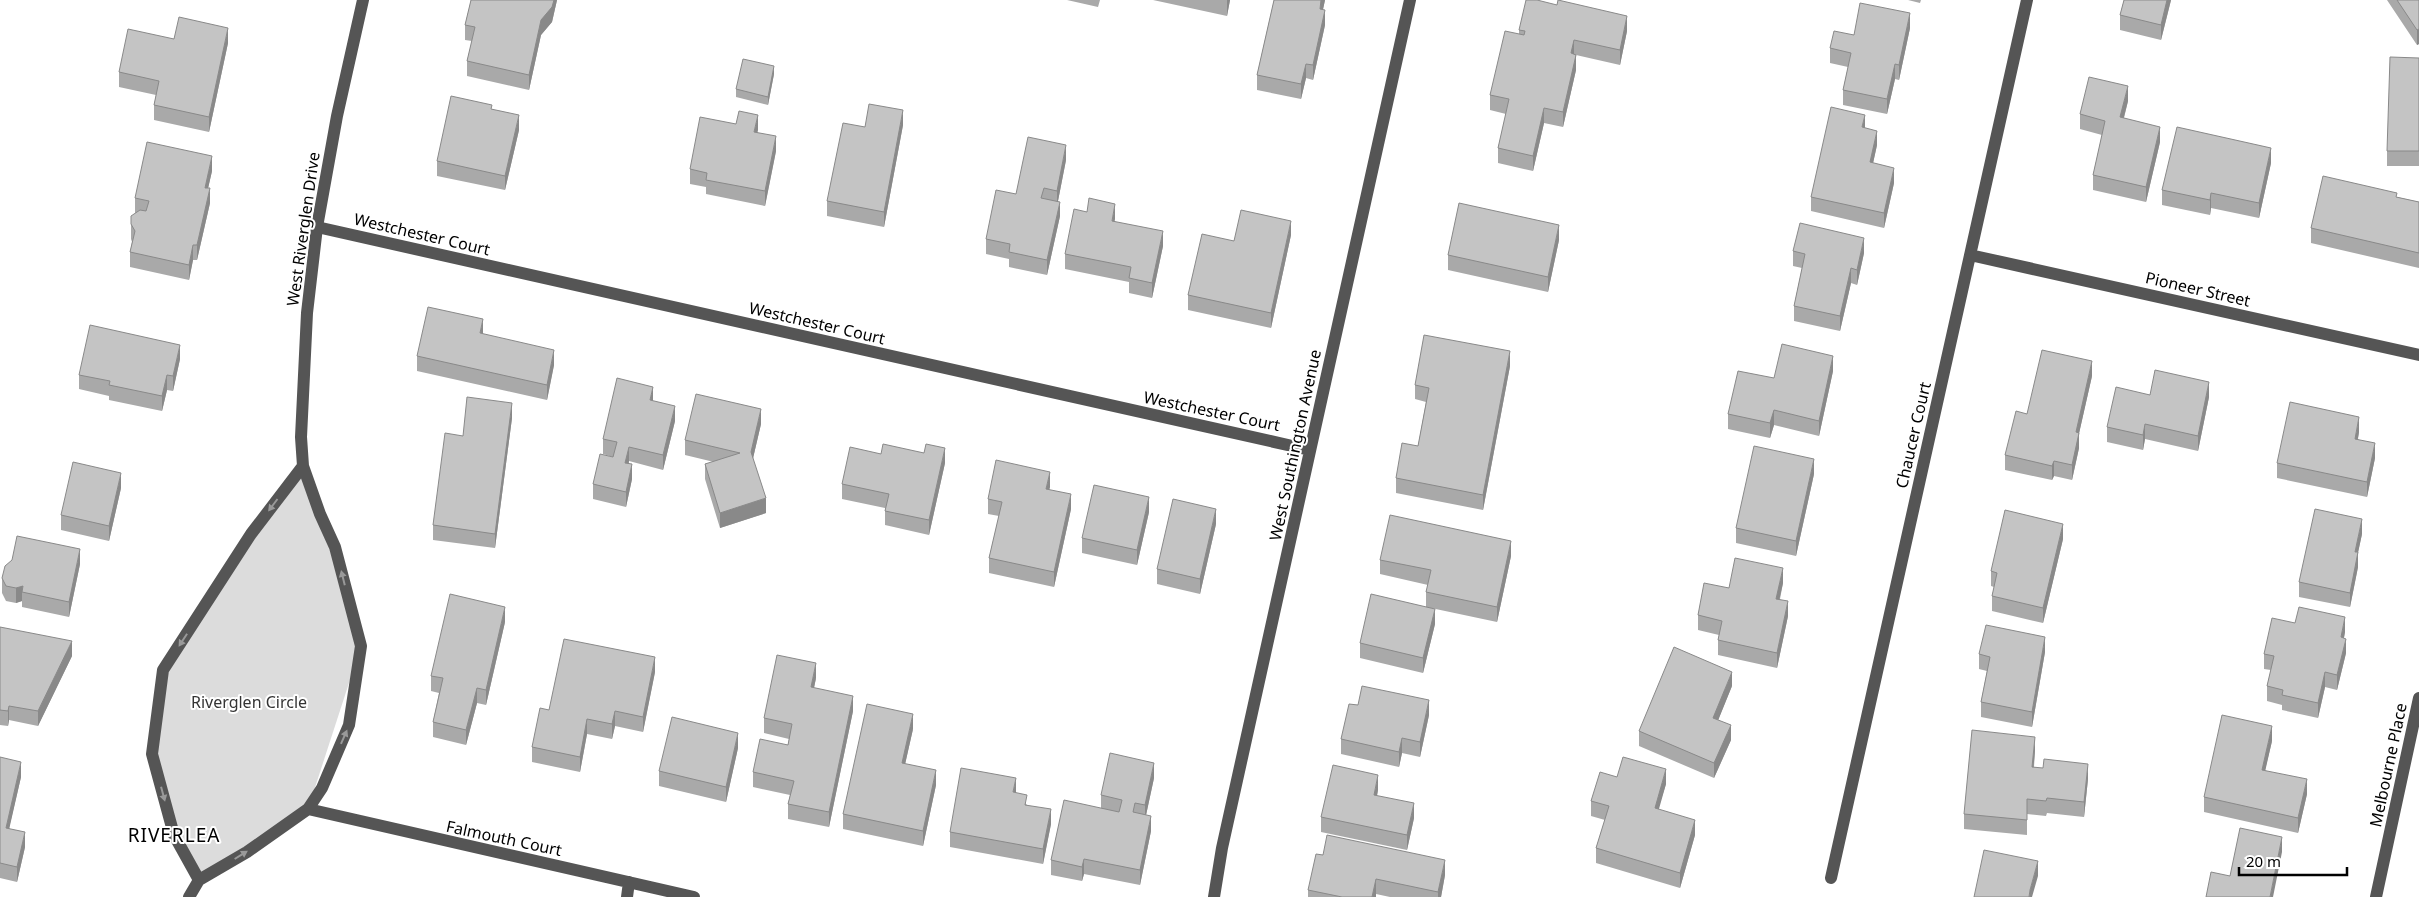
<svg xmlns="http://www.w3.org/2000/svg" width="2419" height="897" viewBox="0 0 2419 897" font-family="'Noto Sans',sans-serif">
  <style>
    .green { fill: #dcdcdc }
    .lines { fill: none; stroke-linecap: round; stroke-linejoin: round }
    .minor { stroke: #555; stroke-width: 12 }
    .wall { fill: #a9a9a9 }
    .shaded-wall { fill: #898989 }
    .building { fill: #c4c4c4; stroke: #898989 }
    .oneway { fill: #999 }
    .labels { text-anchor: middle; stroke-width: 4; stroke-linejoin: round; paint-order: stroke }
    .street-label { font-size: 16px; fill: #000; stroke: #fff }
    .park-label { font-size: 16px; fill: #333; stroke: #fff }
    .quarter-label { font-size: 19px; letter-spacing: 1px; fill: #000; stroke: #fff }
  </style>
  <rect width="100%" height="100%" fill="#fff"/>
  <!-- green -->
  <path class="green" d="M303,466l58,180 -53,163 -109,71 -25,-45 -22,-81 11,-84z"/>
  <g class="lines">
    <!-- minor -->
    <path class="minor" d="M317,227l993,223
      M1970,255l449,100
      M308,809l386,88
      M1831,878l196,-878
      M199,880l-25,-45 -22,-81 11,-84 88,-136 52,-68
      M189,897l10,-17 48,-28 61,-43 14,-21 27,-63 12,-79 -26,-99 -15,-33 -17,-48 -2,-29 6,-124 10,-86 20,-111 26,-116
      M627,897l2,-15
      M1214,897l8,-49 188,-848
      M2376,897l43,-199"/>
  </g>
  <!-- wall -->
  <path class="wall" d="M471,0h86l-5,22 -11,13 -12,55 -62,-14v-15l5,-20 -7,-1v-15z
    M1067,0h33l-2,7z
    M1153,0h77l-3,16z
    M1274,0h51l-2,9 2,16 -12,55 -7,-2 -5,21 -44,-9v-15z
    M1908,0h13l-1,3z
    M2124,0h47l-10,40 -41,-10v-15z
    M2387,0h32v44l-2,1z
    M1910,28l-11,52 -4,-1 -8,35 -44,-9v-15l5,-23 -18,-4v-15l24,-13z
    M1519,30l108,1 -7,34 -44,-10v15l-13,57 -19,-4 -11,48 -35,-8v-15l8,-34 -16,-4v-15l29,-61z
    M174,39l54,4 -19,89 -55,-12v-15l2,-10 -37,-8v-15z
    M2419,58v108h-32v-15z
    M774,74l-6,31 -32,-8v-8z
    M2128,101l-4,17 36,24 -14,60 -53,-12v-15l9,-40 -22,-6v-15z
    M492,109l27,21 -14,60 -68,-14v-15z
    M903,125l-19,102 -57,-11v-15l38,-74z
    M1865,128l12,17 -4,18 21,20 -10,45 -73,-17v-14z
    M758,130l-1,2 19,19 -11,55 -59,-12v-7l-16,-3v-15z
    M1066,160l-8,41 2,15 -13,59 -38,-8v-8l-23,-5v-15l30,-45z
    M2271,163l-12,55 -48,-10 -1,7 -48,-10v-15z
    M212,171l-4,17 2,15 -13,57h-4l-4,20 -59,-13v-15l2,-10 -1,-3v-15l5,-11h-1v-15z
    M2397,197l22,5v66l-108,-25v-15z
    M1115,219l-1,2 49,25 -11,52 -23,-5v-11l-64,-13v-15z
    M1291,235l-20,93 -83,-18v-15l46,-54z
    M1559,240l-11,52 -100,-22v-15z
    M1793,251l71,2 -7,32 -6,-2 -11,48 -46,-10v-15l8,-38 -9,-2z
    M483,334l71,31 -7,35 -130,-29v-15z
    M180,359l-7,32 -6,-1 -5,21 -53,-11v-4l-30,-7v-14z
    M1510,366l-27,144 -87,-17v-15l22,-32 8,-44 -11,-3v-14z
    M1833,371l-14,65 -45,-11 -4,13 -42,-9v-15l46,-36z
    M2092,376l-13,57v15l-7,32 -18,-4 -2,4 -47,-10v-15l22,-41z
    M2150,395l59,2 -11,54 -53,-12 -2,11 -36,-8v-15z
    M653,401l22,20 -12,49 -34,-9v2l3,16 -6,28 -33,-8v-15l20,-27 -10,-3v-15z
    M512,418l-17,130 -62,-8v-15l30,-89z
    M761,424l-8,34 13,55 -46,15 -15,-49v-15l9,-2 -29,-7v-15z
    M2359,432l-1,7 17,19 -8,39 -90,-19v-15z
    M881,454l64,9 -16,72 -44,-10v-17l-43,-9v-15z
    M1814,474l-18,82 -60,-13v-15z
    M1050,487l-1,2 22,20 -17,78 -65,-14v-15l10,-42 -11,-2v-15z
    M121,488l-12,53 -48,-11v-15z
    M1149,512l-12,53 -55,-12v-15z
    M1216,524l-16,70 -43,-10v-15z
    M2362,534l-4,18v15l-8,40 -51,-10v-15z
    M2063,539l-20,84 -51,-12v-15l2,-9 -3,-1v-15z
    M1511,556l-14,66 -66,-14 4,16 -12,49 -63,-15v-15l66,-36v-15l2,-7 -48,-11v-14z
    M80,564l-11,53 -47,-10v-6l-6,2 -10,-2 -4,-8v-15z
    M1783,583l-3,16 8,17 -11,52 -59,-13v-15l1,-5 -21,-5v-15l31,-27z
    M505,622l-19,83 -9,-2 -11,42 -33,-8v-15l6,-29 -8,-2v-15z
    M2295,623l50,9 -1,6 2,15 -9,37 -12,-3 -7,31 -36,-8v-5l-15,-4v-15l4,-16 -7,-1v-15z
    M0,627l72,29 -34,70 -29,-6 -1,6 -8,-1z
    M2045,652l-13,75 -51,-10v-15l6,-31 -8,-2v-15z
    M655,672l-12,60 -28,-6 -3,13 -25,-5 -7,38 -48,-10v-15l17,-37z
    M816,678l-2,10 39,23 -24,116 -41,-8v-15l2,-9 -37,-8v-15l35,-27 1,-6 -25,-6v-15z
    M1732,686l-14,34 13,20 -17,38 -75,-32v-15z
    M1358,705l71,10 -9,42 -18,-4 -3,14 -58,-13v-15z
    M913,729l-8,35 31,21 -13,61 -80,-17v-15z
    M2272,741l-7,29 42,24 -9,39 -94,-21v-15z
    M738,748l-12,54 -67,-16v-15z
    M2035,751l-1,16 54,12 -4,38 -37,-4 -1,3 -19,-2v21l-63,-6v-15z
    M0,757l21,20 -12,51 16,19 -8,35 -17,-4z
    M1617,777l49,7 -8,25 37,26 -15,53 -84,-25v-15l9,-28 -14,-4v-15z
    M1154,778l-8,37 5,16 -11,54 -56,-11 -2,7 -31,-6v-15l50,-52v-13z
    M1378,790l-1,6 37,22 -7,32 -86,-18v-15z
    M1016,793l11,12 24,19 -8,40 -93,-17v-15z
    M1323,855l122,20 -4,22h-51l-14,-3v3h-68v-7z"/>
  <!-- shaded-wall -->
  <path class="shaded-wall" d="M554,0h3l-5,22 -11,13 -12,55v-15l12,-55z
    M1227,0h3l-3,16z
    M1321,0h4l-5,24v-15z
    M2167,0h4l-10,40v-15z
    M1325,10v15l-12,55v-15z
    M1910,13v15l-11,52v-15z
    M1627,16v15l-7,34v-15z
    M228,28v15l-19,89v-15z
    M2419,29v15l-2,1v-15z
    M1574,40v15l-3,-2z
    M1576,55v15l-13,57v-15z
    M1306,64v14l-5,21v-15z
    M1895,64v15l-8,35v-15z
    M774,66v8l-6,31v-8z
    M2128,86v15l-8,31v-15z
    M1544,108v15l-11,48v-15z
    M903,110v15l-19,102v-15z
    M519,115v15l-14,60v-14z
    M758,115v15l-4,16v-14z
    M1865,115v15l-3,-3z
    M2160,127v15l-14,60v-15z
    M1877,131v14l-7,32v-15z
    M776,136v15l-11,55v-15z
    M1066,145v15l-9,46v-15z
    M2271,148v15l-12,55v-15z
    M212,156v15l-7,31v-14z
    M1894,168v15l-10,45v-15z
    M210,188v15l-13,57v-15z
    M2211,193v15l-1,7v-15z
    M1060,202v14l-13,59v-15z
    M1115,204v15l-3,16v-14z
    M1291,221v14l-20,93v-15z
    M1559,225v15l-11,52v-15z
    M1163,231v15l-11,52v-15z
    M1864,238v15l-7,32v-15z
    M193,245v15l-4,20v-15z
    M1851,268v15l-11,48v-15z
    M483,319v15l-3,-1z
    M180,345v14l-7,32v-15z
    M554,350v15l-7,35v-15z
    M1510,351v15l-27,144v-15z
    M1833,356v15l-14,65v-15z
    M2092,361v15l-16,71v-15z
    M167,375v15l-5,21v-15z
    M2209,382v15l-11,54v-15z
    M653,387v15l-3,-2z
    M512,403v15l-17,130v-14z
    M675,406v15l-12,49v-15z
    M761,409v15l-10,43v-15z
    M1774,410v15l-4,13v-15z
    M2359,417v15l-4,22v-15z
    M2145,424v15l-2,11v-15z
    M2079,433v15l-7,32v-15z
    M2375,443v15l-8,39v-15z
    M629,447v14l-4,16v-14z
    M945,448v15l-16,72v-15z
    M1814,459v15l-18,82v-15z
    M2054,461v15l-2,4v-14z
    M632,464v15l-6,28v-15z
    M1050,472v15l-4,16v-14z
    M121,473v15l-12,53v-15z
    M1071,494v15l-17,78v-15z
    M1149,497v15l-12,53v-15z
    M766,498v15l-46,15v-15z
    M1216,509v15l-16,70v-15z
    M2362,519v15l-7,33v-15z
    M2063,524v15l-20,84v-15z
    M1511,541v15l-14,66v-15z
    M80,549v15l-11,53v-15z
    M2358,552v15l-8,40v-14z
    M1783,568v15l-7,31v-15z
    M23,586l-1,6v9l-6,2v-15z
    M1788,601v15l-11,52v-15z
    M505,607v15l-19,83v-15z
    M1435,609v15l-12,49v-15z
    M2345,617v15l-4,20v-15z
    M2045,637v15l-13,75v-15z
    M2346,639v14l-9,37v-15z
    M72,641v15l-34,70v-15z
    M655,657v15l-12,60v-15z
    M816,663v15l-5,24v-15z
    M1732,672v14l-19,47v-15z
    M2325,672v15l-7,31v-15z
    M477,688v15l-11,42v-15z
    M853,696v15l-24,116v-15z
    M1429,700v15l-9,42v-15z
    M9,706v14l-1,6v-15z
    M615,711v15l-3,13v-15z
    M913,714v15l-11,49v-15z
    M587,719v15l-7,38v-15z
    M1731,725v15l-17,38v-15z
    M2272,726v15l-10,44v-15z
    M738,733v15l-12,54v-15z
    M2035,737v14l-3,31v-15z
    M1402,738v15l-3,14v-15z
    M21,762v15l-15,66v-15z
    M1154,763v15l-9,42v-15z
    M2088,764v15l-4,38v-15z
    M1666,769v15l-11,39v-15z
    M936,770v15l-13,61v-15z
    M1378,775v15l-4,20v-15z
    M1016,778v15l-3,-1z
    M2307,779v15l-9,39v-15z
    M1414,803v15l-7,32v-15z
    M1051,809v15l-8,40v-15z
    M1151,816v15l-11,54v-15z
    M1695,820v15l-15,53v-15z
    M25,832v15l-8,35v-15z
    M2282,837v15l-9,45h-3z
    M1084,859v15l-2,7v-14z
    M1445,860v15l-4,22h-3v-5z
    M2038,861v15l-6,21h-3l1,-7z
    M1376,879v18h-4z"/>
  <!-- building -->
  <path class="building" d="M471,0h83l-2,7 -11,13 -12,55 -62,-14 8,-34 -10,-2z
    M1274,0h47l-1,9 5,1 -12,55 -7,-1 -5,20 -44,-9z
    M1526,0h11l20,5 1,-5 69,16 -7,34 -46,-10 -3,13 5,2 -13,57 -19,-4 -11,48 -35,-8 11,-49 -19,-4 15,-64 19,4 1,-4 -6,-1z
    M2124,0h43l-6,25 -41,-10z
    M2397,0h22v29l-2,1z
    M1860,3l50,10 -11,52 -4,-1 -8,35 -44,-9 8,-37 -21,-5 4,-17 20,4z
    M179,17l49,11 -19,89 -55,-12 5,-24 -40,-9 9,-43 46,10z
    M2390,57l29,1v93h-32z
    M743,59l31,7 -6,31 -32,-8z
    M2089,77l39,9 -8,31 40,10 -14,60 -53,-12 12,-54 -25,-7z
    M451,96l41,9 -1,4 28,6 -14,61 -68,-15z
    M869,104l34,6 -19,102 -57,-11 16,-78 22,4z
    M1831,107l34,8 -3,12 15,4 -7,31 24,6 -10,45 -73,-16z
    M739,111l19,4 -4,17 22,4 -11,55 -59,-11 1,-7 -17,-4 10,-52 36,7z
    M2177,127l94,21 -12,55 -48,-10 -1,7 -48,-10z
    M1028,137l38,8 -9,46 -13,-3 -3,10 19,4 -13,58 -38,-8 1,-8 -24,-5 10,-49 20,4z
    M147,142l65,14 -7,32h5l-13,57h-4l-4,20 -59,-13 5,-21 -4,-7v-8l9,-6 6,1 3,-10 -14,-3z
    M2323,176l74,17 -1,4 23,5v51l-108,-25z
    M1089,198l26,6 -3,17 51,10 -11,52 -23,-5 2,-11 -66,-13 9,-45 13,3z
    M1459,203l100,22 -11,52 -100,-22z
    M1241,210l50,11 -20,92 -83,-18 14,-61 32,7z
    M1800,223l64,15 -7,32 -6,-2 -11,48 -46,-10 11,-52 -12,-3z
    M428,307l55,12 -3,14 74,17 -7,35 -130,-29z
    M90,325l90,20 -7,31 -6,-1 -5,21 -53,-11 1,-4 -31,-6z
    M1424,335l86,16 -27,144 -87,-17 6,-35 16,3 11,-58 -14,-3z
    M1782,344l51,12 -14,65 -45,-11 -4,13 -42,-9 10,-43 36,7z
    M2042,350l50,11 -16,71 3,1 -7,32 -18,-4 -2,5 -47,-11 11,-44 11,3z
    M2155,370l54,12 -11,54 -53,-12 -2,11 -36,-8 9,-40 34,8z
    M617,378l36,9 -3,13 25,6 -12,49 -34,-8 -4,16 7,1 -6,28 -33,-8 7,-30 13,3 4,-15 -14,-3z
    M696,394l65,15 -10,43 15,46 -46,15 -15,-49 35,-11 -55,-13z
    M467,397l45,6 -17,131 -62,-9 12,-92 18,3z
    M2290,402l69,15 -4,22 20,4 -8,39 -90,-19z
    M883,444l41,9 2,-9 19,4 -16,72 -44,-9 4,-17 -47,-10 8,-37 31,7z
    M1754,446l60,13 -18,82 -60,-13z
    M996,460l54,12 -4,17 25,5 -17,78 -65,-14 13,-56 -14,-3z
    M73,462l48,11 -12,53 -48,-11z
    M1094,485l55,12 -12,53 -55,-12z
    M1173,499l43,10 -16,70 -43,-10z
    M2315,509l47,10 -7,33h3l-8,41 -51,-11z
    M2005,510l58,14 -20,84 -51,-12 5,-23 -6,-2z
    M1390,515l121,26 -14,66 -71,-15 5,-22 -51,-10z
    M17,536l63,13 -11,53 -47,-10 1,-6 -7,2 -10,-2 -4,-8 3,-12 7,-6z
    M1735,558l48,10 -7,31 12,2 -11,52 -59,-13 4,-19 -24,-6 6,-32 25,5z
    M450,594l55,13 -19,83 -9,-2 -11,42 -33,-8 10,-44 -12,-2z
    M1371,594l64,15 -12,49 -63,-15z
    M2299,607l46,10 -4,20 5,2 -9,36 -12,-3 -7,31 -36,-8 1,-5 -16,-4 7,-30 -10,-2 8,-36 23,5z
    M1986,625l59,12 -13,75 -51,-10 9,-45 -11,-3z
    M0,627l72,14 -34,70 -29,-5 -1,5 -8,-1z
    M564,639l91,18 -12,60 -28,-6 -3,13 -25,-5 -7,38 -48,-10 8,-39 9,2z
    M1674,647l58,25 -19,46 18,7 -17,38 -75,-32z
    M777,655l39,8 -5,24 42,9 -24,116 -41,-8 6,-23 -41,-9 7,-33 28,6 4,-21 -28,-6z
    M1362,686l67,14 -9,42 -18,-4 -3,14 -58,-13 8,-35 9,1z
    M867,704l46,10 -11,49 34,7 -13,61 -80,-17z
    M2222,715l50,11 -10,44 45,9 -9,39 -94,-21z
    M672,717l66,16 -12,54 -67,-16z
    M1972,730l63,7 -3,30 11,1 1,-9 44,5 -4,38 -37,-4 -1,3 -19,-2v21l-63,-6z
    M1110,753l44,10 -9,42 -10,-2 -2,9 18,4 -11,54 -56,-11 -2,8 -31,-7 13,-60 55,12 3,-12 -21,-5z
    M0,757l21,5 -15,66 19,4 -8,35 -17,-4z
    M1623,757l43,12 -11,39 40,12 -15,53 -84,-25 13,-42 -18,-5 9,-29 17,5z
    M1333,765l45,10 -4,20 40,8 -7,32 -86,-18z
    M961,768l55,10 -3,14 14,3 -2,10 26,4 -8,40 -93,-17z
    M2240,828l42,9 -12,60h-64l5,-25 19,4z
    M1327,835l118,25 -7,32 -62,-13 -4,18h-30l-34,-7 8,-36 7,1z
    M1984,850l54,11 -8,29 -1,7h-55z"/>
  <!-- one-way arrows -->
  <defs><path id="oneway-solid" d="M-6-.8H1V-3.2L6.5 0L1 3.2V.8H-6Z" transform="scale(1.25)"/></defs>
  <g class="oneway">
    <use href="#oneway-solid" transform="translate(273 505) rotate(127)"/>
    <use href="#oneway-solid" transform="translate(343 578) rotate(-104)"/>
    <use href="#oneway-solid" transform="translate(183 640) rotate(123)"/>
    <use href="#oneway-solid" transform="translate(344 737) rotate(-66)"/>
    <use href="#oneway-solid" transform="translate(163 794) rotate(75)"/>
    <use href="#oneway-solid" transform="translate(241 855) rotate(-32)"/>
  </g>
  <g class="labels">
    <!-- street labels -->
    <g class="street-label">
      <text transform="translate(303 229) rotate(-82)" y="6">West Riverglen Drive</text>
      <text transform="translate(422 234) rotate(13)" y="6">Westchester Court</text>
      <text transform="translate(2198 289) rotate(13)" y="6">Pioneer Street</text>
      <text transform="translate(817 323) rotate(13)" y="6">Westchester Court</text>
      <text transform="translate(1212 411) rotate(12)" y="6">Westchester Court</text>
      <text transform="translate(1913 435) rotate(-77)" y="6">Chaucer Court</text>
      <text transform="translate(1295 445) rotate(-78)" y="6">West Southington Avenue</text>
      <text transform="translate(2388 765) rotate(-78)" y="6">Melbourne Place</text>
      <text transform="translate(504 838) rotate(12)" y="6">Falmouth Court</text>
    </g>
    <!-- park labels -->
    <g class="park-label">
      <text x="249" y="708">Riverglen Circle</text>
    </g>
    <!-- quarter labels -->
    <g class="quarter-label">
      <text x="174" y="842">RIVERLEA</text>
    </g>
  </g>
  <!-- scale -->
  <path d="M2239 867v8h108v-8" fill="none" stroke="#000000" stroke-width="2.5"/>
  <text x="2246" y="867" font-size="15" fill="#000000" stroke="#ffffff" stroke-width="4" paint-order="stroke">20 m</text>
</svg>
